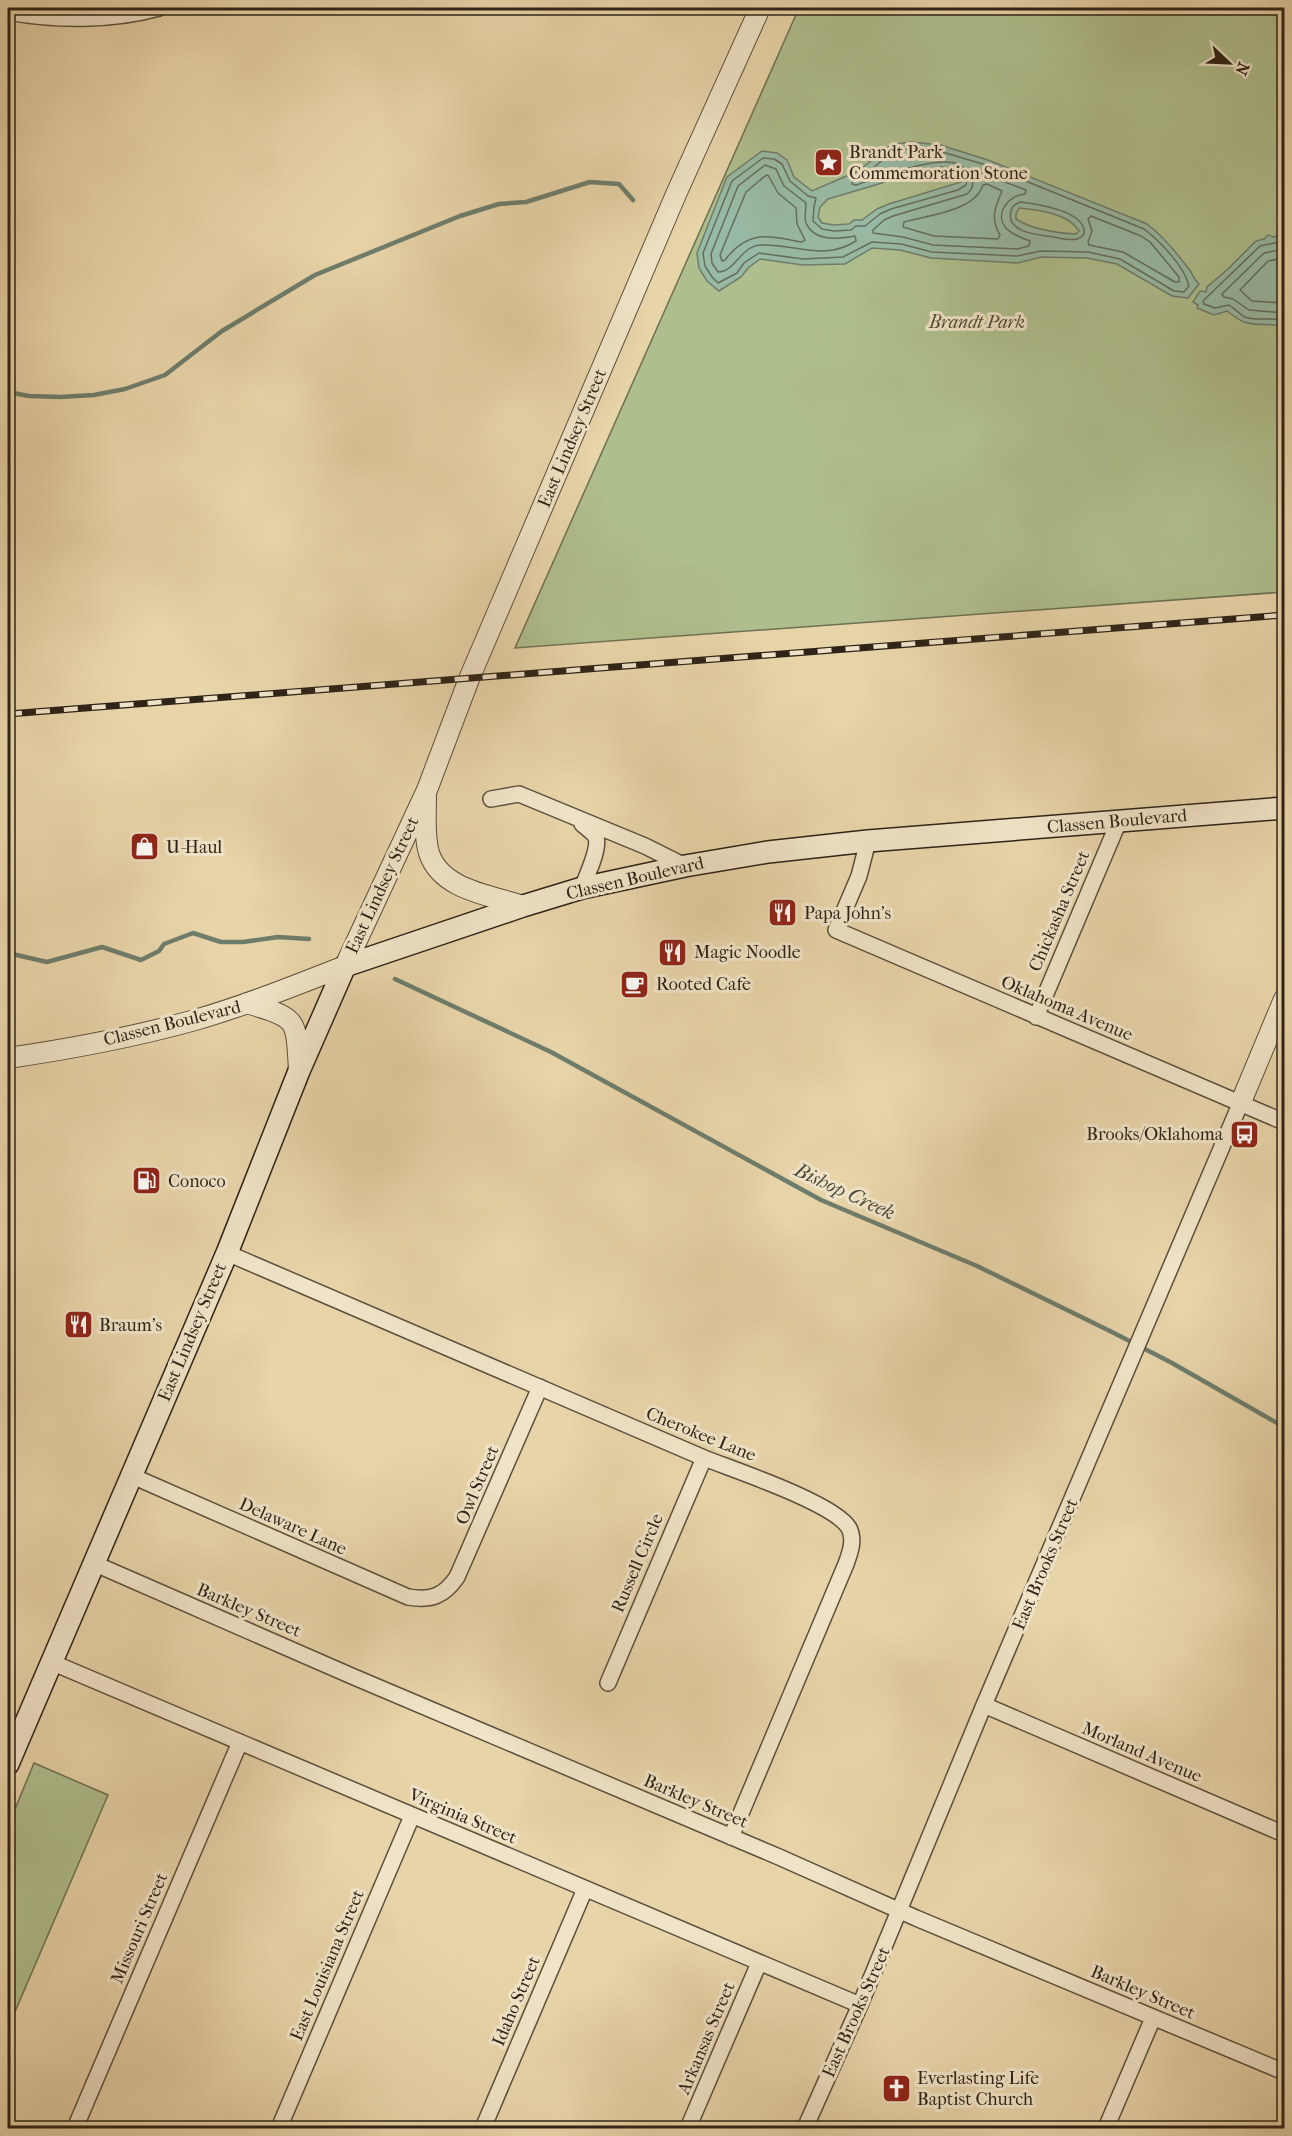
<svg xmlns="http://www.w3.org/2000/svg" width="1292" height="2136" viewBox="0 0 1292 2136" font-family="'IM FELL French Canon',serif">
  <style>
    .green { fill: #afbe8d; stroke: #6e7052; stroke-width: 1.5 }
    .water { fill: #98b9a3; stroke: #6e7d6b; stroke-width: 1.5; fill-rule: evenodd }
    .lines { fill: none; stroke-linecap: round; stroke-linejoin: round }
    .shore { stroke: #636e5d; stroke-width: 1.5 }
    .stream { stroke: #6e7d6b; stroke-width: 4.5 }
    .minor-casing { stroke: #5c4f3c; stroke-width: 18 }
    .tertiary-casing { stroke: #5c4f3c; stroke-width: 22 }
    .secondary-casing { stroke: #2e2317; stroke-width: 24 }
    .minor { stroke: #f0e3c7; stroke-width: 15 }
    .tertiary { stroke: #f0e3c7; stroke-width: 20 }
    .secondary { stroke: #f0e3c7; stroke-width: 21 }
    .rail-casing { stroke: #2e2317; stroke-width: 7 }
    .rail { stroke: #f0e3c7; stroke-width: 4.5; stroke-dasharray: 14; stroke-linecap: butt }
    .labels { text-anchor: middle; stroke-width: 6; stroke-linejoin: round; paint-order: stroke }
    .poi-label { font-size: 18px; fill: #2e2317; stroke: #f0e3c7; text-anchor: start }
    .park-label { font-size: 18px; font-style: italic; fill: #4e4a34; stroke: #f0e3c7 }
    .street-label { font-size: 18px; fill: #2e2317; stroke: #f0e3c7 }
    .water-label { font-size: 20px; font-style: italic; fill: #48483a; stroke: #f0e3c7 }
  </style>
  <rect width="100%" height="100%" fill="#e8d4a9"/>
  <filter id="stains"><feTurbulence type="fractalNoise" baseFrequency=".00333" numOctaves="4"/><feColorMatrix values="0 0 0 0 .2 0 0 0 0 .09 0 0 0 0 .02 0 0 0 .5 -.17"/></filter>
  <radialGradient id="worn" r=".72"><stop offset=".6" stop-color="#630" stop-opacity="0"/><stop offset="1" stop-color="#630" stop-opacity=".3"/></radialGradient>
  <!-- green -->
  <path class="green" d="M799,8h485v584l-769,56z
    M34,1763l74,32 -94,219 -6,-2v-186z"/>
  <!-- water -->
  <path class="water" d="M911,142l29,3 48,15 159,64c16,12 29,28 41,44 5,5 5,11 11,16l-11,14 -16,-2 -55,-32 -30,-6 -46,-1 -23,6 -87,-5 -31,-8 -28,-2 -27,16 -42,1 -43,-6 -12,9 -7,9 -22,14 -12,-10 -8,-13 -2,-15 30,-76 35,-26 15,2 10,7 7,17 18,14 46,-20 33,-26zM941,167l16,3 4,5v7l-72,22 -12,5 -15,11h-8l-5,4 -15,1 -12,-2 -4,-6 2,-10 8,-8 54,-16 9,-5zM1019,208c19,2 49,5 60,23l-3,3c-20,-1 -43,-4 -60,-15v-5z
    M1284,234v93c-13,-5 -27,0 -40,-5 -6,-2 -11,-7 -17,-11l-13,4 -17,-7 1,-3 -5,-3 7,-11 6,1 1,-5 21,-18 28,-28 8,-2 4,-4 6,2z"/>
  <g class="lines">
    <!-- shore -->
    <path class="shore" d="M911,149l28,2 47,14 158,64c16,12 41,38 45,57l-5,6 -10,-1 -54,-32 -32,-7 -47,-1 -24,5 -85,-4 -31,-8 -29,-2 -29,15 -40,2 -44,-6 -15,10 -7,10 -19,10 -6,-6 -7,-11 -2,-13 29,-72 31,-23 11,1 8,5 8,17 18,15 8,2 -2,9 -1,14 9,8 12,2 17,-1 5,-4h9l15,-12 11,-5 67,-19 8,-5c13,-49 -93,-5 -110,0l-4,-1 1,-4 19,-11 21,-18z
      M765,165l11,4 8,17 22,17c0,6 -2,14 0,20 8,19 32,16 49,13l1,5c-33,21 -62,2 -96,4 -19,1 -25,27 -42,27l-6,-9 -1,-9 27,-68z
      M976,171l50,19 -1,4c-17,1 -32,21 -18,35 6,6 15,9 23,12l-1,5 -12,3 -84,-4 -30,-8 -30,-4v-3l11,-10 9,-4 74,-22c9,-7 4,-16 9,-23z
      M768,175l10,18 18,15 1,16 8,16 -3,2c-34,-6 -53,-13 -77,18l-3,1 -2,-6 26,-63 19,-16z
      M987,184l15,7c-7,16 -12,28 -2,44l-2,4 -64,-3 -31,-9 1,-5c25,-7 71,-11 79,-37z
      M1020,202c17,2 67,9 64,32 -2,2 -3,4 -7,5 -7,2 -17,-1 -24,-2 -13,-2 -48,-4 -42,-26 1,-5 4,-7 9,-9z
      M1091,216l50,20 9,6 29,35v5h-4l-52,-30 -34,-7 -1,-3 4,-11 -4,-12z
      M1284,241l-24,5 -57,55 1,3 11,4 14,-3c6,4 11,9 16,12 13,5 27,-1 39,4
      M1284,249l-20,4 -42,41 2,3 9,2 16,11 35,3
      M1284,258l-16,3 -28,29 12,11 32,2"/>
    <!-- stream -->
    <path class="stream" d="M8,392l21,4 31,1 34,-2 31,-6 40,-14 57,-44 93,-56 145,-59 39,-12 27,-2 64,-20 29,2 14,16
      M8,953l39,9 55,-15 39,13 18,-9 5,-7 29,-11 28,9h22l35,-5 31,2
      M395,979l156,73 270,148 156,66 135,66 60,31 112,64"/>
    <defs>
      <path id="minor" d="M8,12c49,9 103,9 151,-4
        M491,799l28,-5 126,52 40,20
        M582,824c4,4 11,8 14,13 4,12 -10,40 -14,51
        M868,841l-9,35 -23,54 448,192
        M1036,1017l83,-196
        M227,1253l477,205c30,12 130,45 145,70 6,12 1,25 -3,36l-115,273
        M130,1475l278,122c23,4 36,-1 49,-20l83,-190
        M93,1563l261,114 425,180 137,61 368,154
        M51,1662l809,343
        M608,1683l96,-225
        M984,1705l300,129
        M75,2128l165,-386
        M279,2128l133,-312
        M483,2128l102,-239
        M688,2128l71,-165
        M805,2128l55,-123 124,-300 257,-603
        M1106,2128l47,-110"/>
      <path id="tertiary" d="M426,797c0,18 -2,39 3,56 12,37 61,42 94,53
        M247,1003c52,16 49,15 52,68
        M8,1058c62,-9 126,-21 187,-38 52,-15 101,-35 150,-54l82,-176 42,-111 208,-487 83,-184
        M1241,1102l43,-103"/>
      <path id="secondary" d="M8,1764l219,-511 72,-182 46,-105 178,-60 59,-18 103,-22 83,-14 100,-11 416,-33"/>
    </defs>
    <!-- minor casing -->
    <use href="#minor" class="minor-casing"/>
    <!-- tertiary casing -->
    <use href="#tertiary" class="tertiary-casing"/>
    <!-- secondary casing -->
    <use href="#secondary" class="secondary-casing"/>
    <!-- minor -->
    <use href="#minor" class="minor"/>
    <!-- tertiary -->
    <use href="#tertiary" class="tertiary"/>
    <!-- secondary -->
    <use href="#secondary" class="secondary"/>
    <defs>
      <path id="rail" d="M8,714l1276,-99"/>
    </defs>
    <!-- rail casing -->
    <use href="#rail" class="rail-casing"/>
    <!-- rail -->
    <use href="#rail" class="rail"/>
  </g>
  <!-- icons -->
  <defs>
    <symbol id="sight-square" viewBox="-11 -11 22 22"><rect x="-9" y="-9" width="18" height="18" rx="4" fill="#8f2418" stroke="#f0e3c7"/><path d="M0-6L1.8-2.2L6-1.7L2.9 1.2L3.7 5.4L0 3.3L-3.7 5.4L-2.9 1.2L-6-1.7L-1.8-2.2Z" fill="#fff"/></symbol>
    <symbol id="shop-square" viewBox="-11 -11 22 22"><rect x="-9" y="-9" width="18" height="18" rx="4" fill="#8f2418" stroke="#f0e3c7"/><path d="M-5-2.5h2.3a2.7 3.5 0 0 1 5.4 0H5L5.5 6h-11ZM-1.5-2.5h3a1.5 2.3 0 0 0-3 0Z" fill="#fff"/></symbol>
    <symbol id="restaurant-square" viewBox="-11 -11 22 22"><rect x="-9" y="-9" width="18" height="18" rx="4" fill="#8f2418" stroke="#f0e3c7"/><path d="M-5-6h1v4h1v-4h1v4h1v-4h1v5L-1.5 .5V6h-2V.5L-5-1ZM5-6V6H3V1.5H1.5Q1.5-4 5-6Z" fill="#fff"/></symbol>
    <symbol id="cafe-square" viewBox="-11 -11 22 22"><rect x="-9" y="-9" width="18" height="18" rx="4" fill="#8f2418" stroke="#f0e3c7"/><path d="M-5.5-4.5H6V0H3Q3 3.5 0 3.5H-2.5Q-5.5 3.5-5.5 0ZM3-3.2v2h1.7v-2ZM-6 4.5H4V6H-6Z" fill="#fff"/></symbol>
    <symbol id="bus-square" viewBox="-11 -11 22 22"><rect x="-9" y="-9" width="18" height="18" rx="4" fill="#8f2418" stroke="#f0e3c7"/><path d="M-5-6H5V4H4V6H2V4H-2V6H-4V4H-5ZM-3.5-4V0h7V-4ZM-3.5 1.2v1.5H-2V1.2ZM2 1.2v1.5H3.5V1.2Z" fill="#fff"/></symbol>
    <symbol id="fuel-square" viewBox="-11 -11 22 22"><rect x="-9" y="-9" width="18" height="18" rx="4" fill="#8f2418" stroke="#f0e3c7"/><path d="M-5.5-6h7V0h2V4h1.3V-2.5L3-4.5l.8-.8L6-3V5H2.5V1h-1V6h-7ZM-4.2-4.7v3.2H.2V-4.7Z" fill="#fff"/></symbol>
    <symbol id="church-square" viewBox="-11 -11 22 22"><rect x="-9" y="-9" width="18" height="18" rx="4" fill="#8f2418" stroke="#f0e3c7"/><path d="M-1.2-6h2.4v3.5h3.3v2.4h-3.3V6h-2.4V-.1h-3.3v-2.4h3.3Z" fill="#fff"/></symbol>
  </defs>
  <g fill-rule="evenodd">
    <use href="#sight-square" x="812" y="146" width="33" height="33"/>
    <use href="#shop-square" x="128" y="830" width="33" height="33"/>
    <use href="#restaurant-square" x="766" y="896" width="33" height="33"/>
    <use href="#restaurant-square" x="656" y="936" width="33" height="33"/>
    <use href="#cafe-square" x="618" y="968" width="33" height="33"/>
    <use href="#bus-square" x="1228" y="1118" width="33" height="33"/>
    <use href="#fuel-square" x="130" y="1164" width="33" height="33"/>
    <use href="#restaurant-square" x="62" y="1308" width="33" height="33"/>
    <use href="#church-square" x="880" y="2072" width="33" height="33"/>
  </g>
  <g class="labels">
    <!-- poi labels -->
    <g class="poi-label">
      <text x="849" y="158">Brandt Park<tspan x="849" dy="21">Commemoration Stone</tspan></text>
      <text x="166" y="853">U-Haul</text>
      <text x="804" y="919">Papa John's</text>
      <text x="694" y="958">Magic Noodle</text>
      <text x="656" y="990">Rooted Cafe</text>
      <text x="1223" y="1140" text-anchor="end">Brooks/Oklahoma</text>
      <text x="168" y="1187">Conoco</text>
      <text x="99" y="1331">Braum's</text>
      <text x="917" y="2084">Everlasting Life<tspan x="917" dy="21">Baptist Church</tspan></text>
    </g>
    <!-- park labels -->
    <g class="park-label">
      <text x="977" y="328">Brandt Park</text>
    </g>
    <!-- street labels -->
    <g class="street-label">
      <text transform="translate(572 438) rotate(-67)" y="6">East Lindsey Street</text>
      <text transform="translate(1117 821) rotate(-5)" y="6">Classen Boulevard</text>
      <text transform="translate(635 878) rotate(-13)" y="6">Classen Boulevard</text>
      <text transform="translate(382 885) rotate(-65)" y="6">East Lindsey Street</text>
      <text transform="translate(1059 911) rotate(-67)" y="6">Chickasha Street</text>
      <text transform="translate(1067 1008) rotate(23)" y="6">Oklahoma Avenue</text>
      <text transform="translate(172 1023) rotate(-14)" y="6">Classen Boulevard</text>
      <text transform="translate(192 1332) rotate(-67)" y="6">East Lindsey Street</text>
      <text transform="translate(701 1434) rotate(22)" y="6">Cherokee Lane</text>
      <text transform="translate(477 1485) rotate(-67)" y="6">Owl Street</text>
      <text transform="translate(293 1526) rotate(24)" y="6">Delaware Lane</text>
      <text transform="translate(637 1563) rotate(-67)" y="6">Russell Circle</text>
      <text transform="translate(1045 1564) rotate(-67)" y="6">East Brooks Street</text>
      <text transform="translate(249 1610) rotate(23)" y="6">Barkley Street</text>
      <text transform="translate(1142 1752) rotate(23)" y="6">Morland Avenue</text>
      <text transform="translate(696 1801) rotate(23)" y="6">Barkley Street</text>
      <text transform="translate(463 1816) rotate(23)" y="6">Virginia Street</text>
      <text transform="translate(139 1928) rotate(-67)" y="6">Missouri Street</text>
      <text transform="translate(327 1965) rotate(-67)" y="6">East Louisiana Street</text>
      <text transform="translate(1143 1992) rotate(23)" y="6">Barkley Street</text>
      <text transform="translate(516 2001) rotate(-67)" y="6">Idaho Street</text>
      <text transform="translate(856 2012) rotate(-66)" y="6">East Brooks Street</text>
      <text transform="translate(706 2038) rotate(-67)" y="6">Arkansas Street</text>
    </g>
    <!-- water labels -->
    <g class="water-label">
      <text transform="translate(845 1191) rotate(25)" y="7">Bishop Creek</text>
    </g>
  </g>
  <!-- margin -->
  <rect width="1292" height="2136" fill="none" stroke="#e8d4a9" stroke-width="30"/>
  <rect x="9" y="9" width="1274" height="2118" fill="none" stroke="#2e2317" stroke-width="3"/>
  <rect x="15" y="15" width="1262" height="2106" fill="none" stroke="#2e2317" stroke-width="1.5"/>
  <!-- north arrow -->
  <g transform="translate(1229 63) rotate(113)" stroke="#f0e3c7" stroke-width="4.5" paint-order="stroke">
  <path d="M0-4.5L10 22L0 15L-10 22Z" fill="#2e2317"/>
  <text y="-9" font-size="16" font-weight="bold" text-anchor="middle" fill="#2e2317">N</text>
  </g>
  <rect width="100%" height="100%" filter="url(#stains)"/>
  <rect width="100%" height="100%" fill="url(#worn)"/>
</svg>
